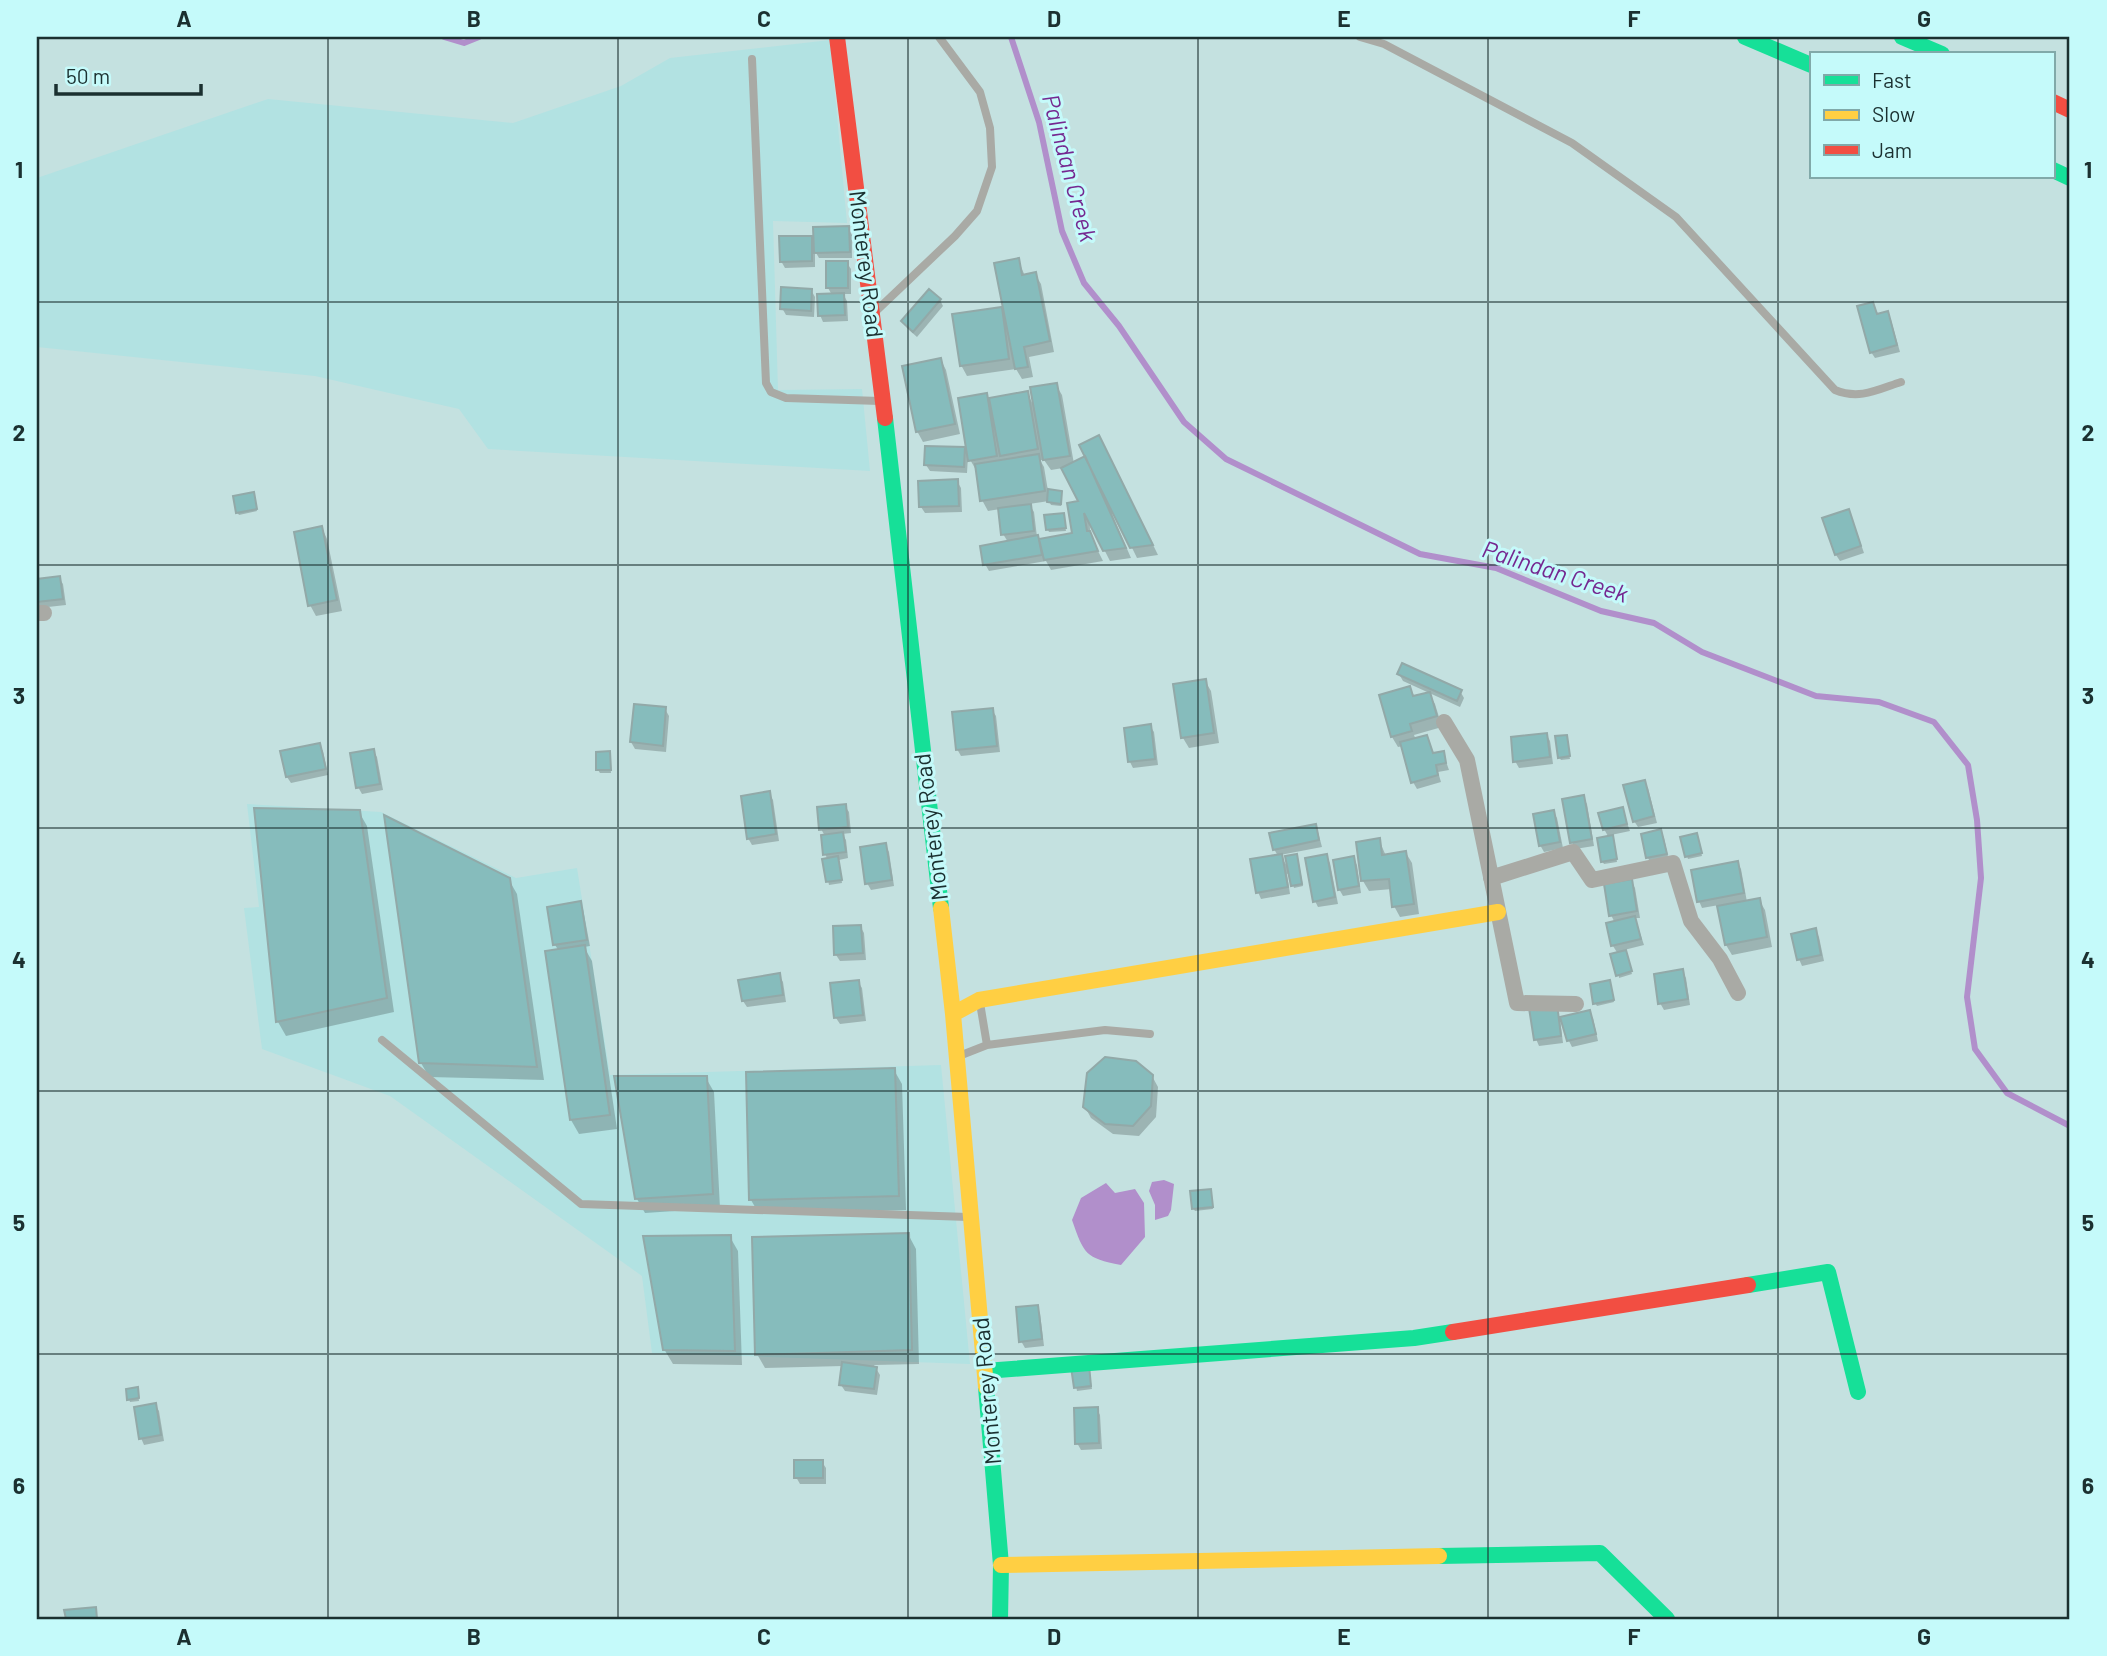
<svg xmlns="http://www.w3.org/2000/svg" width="2107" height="1656" viewBox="0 0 2107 1656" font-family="Barlow,sans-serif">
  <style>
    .built { fill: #b2e2e2 }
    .water { fill: #b18fcb }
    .shadow { fill: #0003; fill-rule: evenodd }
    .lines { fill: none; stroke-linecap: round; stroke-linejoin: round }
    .stream { stroke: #b18fcb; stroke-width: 6 }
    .building { fill: #86bcbc; stroke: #92a9a8; stroke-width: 2 }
    .lane { stroke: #a9aaa5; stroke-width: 8 }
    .street { stroke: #a9aaa5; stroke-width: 16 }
    .fast { stroke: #16e098; stroke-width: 16 }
    .slow { stroke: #ffcf43; stroke-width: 16 }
    .jam { stroke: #f24e42; stroke-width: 16 }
    .grid { fill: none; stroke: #1b3030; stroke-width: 2; stroke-opacity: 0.55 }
    .labels { text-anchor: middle; stroke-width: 6; stroke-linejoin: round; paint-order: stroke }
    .street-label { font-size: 23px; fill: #1b3030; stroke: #c5fafa }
    .water-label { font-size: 24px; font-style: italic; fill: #752890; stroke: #c5fafa }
    .neatline { fill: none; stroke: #1b3030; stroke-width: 2.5 }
    .grid-label { font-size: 23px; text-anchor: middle; font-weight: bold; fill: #1b3030 }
  </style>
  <rect width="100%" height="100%" fill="#c4e1e0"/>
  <!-- built -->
  <path class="built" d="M830,40l17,183 -74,-2 5,169 84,-1 8,82 -382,-22 -29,-40 -144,-33 -278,-29v-169l231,-79 245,24 108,-37 49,-28z
    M247,804l134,8 135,66 61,-10 33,207 331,-10 29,299 -318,-11 -10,-77 -252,-180 -128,-47 -18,-141 15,-1z"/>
  <!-- water -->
  <path class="water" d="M1164,1180l10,4 -3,26 -3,6 -13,4v-15l-6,-14 3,-9z
    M1106,1183l9,10 20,-4 9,14 1,34 -24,28c-36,-7 -37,-11 -49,-45l9,-22z"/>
  <!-- shadow -->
  <path class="shadow" d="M848,228l4,7v23h-33l-4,-7v16l-30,1 -4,-7 30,-23 4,7z
    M1018,260l7,16 10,-2 6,10 13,68 -25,5 4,20 -11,2 -6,-10 -49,7 -6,-11 -7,-49 50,-7z
    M847,263l4,6v25h-8l4,7 1,20 -25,1 -3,-7 12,-20 -4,-7z
    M811,290l4,7 -1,20 -28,-2 -4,-7z
    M940,300l3,6 -26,31 -10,-9 -4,-7z
    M1873,304l5,12 9,-3 4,7 9,32 -25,6 -4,-6z
    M941,360l5,10 14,64 -37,8 -6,-11z
    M1056,385l6,10 12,69 31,-17 53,108 -21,3 -22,-45 -3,1 19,44 -21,3 -21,-41 2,17 12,24 -52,9 -5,-9 -57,10 -4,-7 23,-22 -5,-8 -3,-25 -12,2 -6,-11 -6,-30 -8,-14 -1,17 -37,-2 -4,-6 38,-16 5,9 17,-63 6,12 35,-14 8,15zM1040,460h4l7,10 12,-2 18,34 -7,33 -35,6 -2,-4 -3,-25 -5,-8 20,-3 2,4 10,1 1,-11 -1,-3 -13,-1 -4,-24z
    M957,481l4,7 1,24 -37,1 -4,-6z
    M254,497l3,14 -18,4 -2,-3z
    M1063,514l3,17 -17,1 -1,-2z
    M1852,518l12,35 -24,8 -4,-6z
    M322,528l5,11 15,72 -26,5 -6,-11z
    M59,578l4,6 3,21 -27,3 -2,-3v-24z
    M1399,674l61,17 4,7 -4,9 -57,-26z
    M1205,681l6,10 8,52 -30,5 -6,-10z
    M1409,688l6,10 14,-4 6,10 7,23 -28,8 2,5 10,-3 7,18 10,-2 6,17 -11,2 3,10 -24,7 -4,-7 -10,-36 -5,1 -6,-10z
    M665,709l4,7 -3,36 -31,-3 -4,-7z
    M992,710l4,6 4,36 -39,4 -4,-7z
    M1150,726l4,6 4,33 -25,3 -3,-6z
    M1546,734l4,7 3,23 -34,4 -4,-7z
    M1566,737l4,22 -9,1 -2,-3z
    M319,745l4,6 5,24 -37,8 -4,-6z
    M373,751l4,6 6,33 -21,4 -4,-7z
    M609,753l2,20h-11l-2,-3z
    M1644,782l4,6 9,35 -19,4 -4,-6z
    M769,793l4,7 6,41 -27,4 -4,-7z
    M1583,797l4,7 7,42 -19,3 -3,-7z
    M845,806l4,6 2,21 -9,1 4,6 2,18 -9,2 3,23 -13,2 -5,-25h4l-3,-6v-18l-4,-7z
    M1622,809l8,22 -19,4 3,5 3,22 -13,2 -2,-3 7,-23 -5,-9z
    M359,812l8,14 27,186 -108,24 -8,-14z
    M1553,812l4,6 6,30 -19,4 -4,-7z
    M1315,826l3,6 4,15 -42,8 9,14 9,-11 5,28 -9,2 -4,-15 -3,1 3,20 -29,5 -3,-7 20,-36 -4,-7z
    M1661,831l3,7 5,23 -18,3 -3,-6 -5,-23z
    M1698,838l4,18 -14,3 -1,-3z
    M1379,840l7,16 20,-3 6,10 7,51 -19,3 -6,-11 -2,-17 -23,2 -6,-10z
    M885,845l4,7 5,34 -23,4 -4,-7z
    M1326,856l4,7 8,41 -20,3 -3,-6z
    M1353,858l4,7 4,28 -18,3 -4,-7z
    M1737,863l4,6 6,33 12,-2 6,10 7,37 -40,8 -6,-10 -7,-40 -17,3 -3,-7z
    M509,880l8,14 27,186 -115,-3 -8,-14z
    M1631,881l4,7 5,30h-5l9,27 -20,5 8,24 -13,4 -1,-24 -5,-8 -5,-21 7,-2 -4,-8z
    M580,903l3,6 7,37 -6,1 8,14 25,168 -38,5 -8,-14 -12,-169 -4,-6z
    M860,926l4,7 2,27 -26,1 -4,-6z
    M1815,930l4,7 5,24 -22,5 -3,-7z
    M1682,971l4,7 4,27 -26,5 -4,-7z
    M779,975l4,7 3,20 -39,5 -4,-6 -3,-20z
    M858,982l4,6 4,33 -26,3 -4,-6 -4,-33z
    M1611,985l3,17 -17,4 -2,-3z
    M1556,1006l4,13 29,-7 4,6 5,23 -26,6 -3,-6 -6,-22h-3l3,24 -24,3 -3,-7z
    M894,1070l8,14 4,126 -147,4 -8,-14z
    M1152,1076l6,11 -2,30 -17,19 -26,-2 -22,-16 -6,-11z
    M706,1078l8,14 6,116 -75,5 -8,-14z
    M1210,1190l3,19 -18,2 -2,-3z
    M908,1234l8,15 3,115 -45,1 6,10 -3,20 -32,-4 -4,-6 2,-19 -78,2 -8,-14z
    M730,1237l8,14 4,114 -69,-1 -9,-15z
    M1037,1307l3,6 4,33 -19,2 -4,-7z
    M1073,1368l16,2 3,19 -15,2z
    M138,1392l1,9 -9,1 -1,-3z
    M155,1405l4,6 5,30 -20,4 -3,-7z
    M1097,1409l3,6 2,34 -21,1 -4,-7z
    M822,1462l4,6v16h-26l-4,-7z"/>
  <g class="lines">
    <!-- stream -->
    <path class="stream" d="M444,37l20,6 15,-6
      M1011,37l28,85 23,109 22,52 35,43 65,96 42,37 194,95 76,14 105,43 53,12 48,29 114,44 63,6 55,20 34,43 9,55 4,58 -14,119 8,52 32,44 63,33"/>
  </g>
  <!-- building -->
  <path class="building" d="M849,226l1,26 -36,1 -1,-26z
    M779,236h33v25l-32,1z
    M1019,258l3,17 14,-3 14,69 -26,6 4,20 -13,2 -21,-106z
    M826,261h22v27h-22z
    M781,287l31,2 -1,22 -31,-2z
    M929,289l12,10 -28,33 -12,-11z
    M844,293l1,22 -27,1 -1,-22z
    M1873,302l4,12 11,-3 9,34 -27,8 -13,-47z
    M1002,307l7,52 -49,7 -8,-52z
    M941,358l14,66 -39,8 -14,-66z
    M1057,383l13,73 -27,4 -13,-73z
    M1028,391l10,58 -38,7 -11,-58z
    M987,393l10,63 -29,5 -10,-63z
    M1099,435l54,110 -23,3 -51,-103z
    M925,446l40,1 -1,20 -40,-2z
    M1039,454l6,37 -65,10 -5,-37z
    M1085,456l41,92 -23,3 -19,-38 3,18h3l8,20 -54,9 -5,-21 33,-6 -5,-30 11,-2 -17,-33z
    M958,479l1,27 -40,1 -1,-26z
    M1048,489l14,2 -1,13 -14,-2z
    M254,492l3,17 -21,4 -3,-17z
    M1031,504l3,27 -33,4 -3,-27z
    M1849,509l12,37 -26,9 -13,-37z
    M1064,513l2,15 -20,2 -2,-15z
    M322,526l15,74 -29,6 -14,-74z
    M1038,535l4,20 -59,10 -3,-19z
    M60,576l3,23 -26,3v-23z
    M1402,663l60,27 -5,11 -60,-27z
    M1206,679l8,54 -33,5 -8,-54z
    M1410,686l3,10 17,-4 7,24 -27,8 2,7 -21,6 -12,-42z
    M634,704l32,3 -3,39 -33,-4z
    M993,708l4,38 -41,4 -4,-38z
    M1151,724l4,35 -27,3 -4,-34z
    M1547,733l3,24 -37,5 -2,-25z
    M1427,735l6,18 11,-2 2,12 -10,2 2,10 -27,8 -11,-41z
    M1567,735l3,21 -12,2 -3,-22z
    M320,743l6,26 -40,8 -6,-26z
    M374,749l6,35 -24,4 -6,-35z
    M610,751l1,19h-15v-18z
    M1645,780l9,36 -21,6 -10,-37z
    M770,791l6,43 -29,5 -6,-43z
    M1584,795l8,44 -22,4 -8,-44z
    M846,804l2,23 -29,3 -2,-23z
    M1623,807l4,17 -24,6 -5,-17z
    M254,808l106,2 27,188 -111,24z
    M1554,810l6,32 -21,4 -6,-32z
    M384,815l126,63 27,189 -118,-4z
    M1316,824l3,16 -46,10 -4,-17z
    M1661,829l6,25 -21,4 -5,-24z
    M843,832l3,20 -23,3 -2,-20z
    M1697,833l5,20 -17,4 -5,-20z
    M1613,835l4,24 -16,3 -4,-24z
    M1380,838l2,17 24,-4 8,53 -22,3 -3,-28 -28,2 -5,-39z
    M886,843l6,37 -27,4 -5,-37z
    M1282,854l6,33 -32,6 -6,-34z
    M1297,854l5,30 -11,2 -6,-30z
    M1327,854l8,43 -22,5 -8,-44z
    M838,856l4,24 -16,2 -4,-23z
    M1354,856l5,30 -21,4 -5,-30z
    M1738,861l6,32 -47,9 -6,-32z
    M1632,879l5,32 -28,5 -5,-32z
    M1760,898l7,39 -42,8 -8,-39z
    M581,901l6,39 -34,5 -6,-38z
    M1635,916l6,23 -30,7 -5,-23z
    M861,925l2,28 -29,2 -1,-29z
    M1816,928l5,27 -24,5 -6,-26z
    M585,945l25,170 -40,5 -25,-169z
    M1626,950l6,21 -16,5 -6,-22z
    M1683,969l5,30 -30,5 -4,-30z
    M780,973l3,22 -41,6 -4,-21z
    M859,980l4,35 -29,3 -4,-35z
    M1610,980l4,20 -21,4 -3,-20z
    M1557,1004l4,32 -27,4 -5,-32z
    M1590,1010l6,24 -29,7 -7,-24z
    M1105,1057l31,4 17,14 -2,31 -18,20 -28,-2 -22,-17 4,-34z
    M895,1068l4,128 -150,4 -3,-128z
    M614,1076h93l6,118 -78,5z
    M1211,1189l2,18 -21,2 -2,-18z
    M909,1233l3,117 -157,5 -3,-118z
    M731,1235l4,116 -72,-1 -20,-114z
    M1038,1305l4,34 -23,3 -3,-35z
    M842,1362l35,5 -3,22 -35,-4z
    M1089,1365l2,21 -17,2 -3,-21z
    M138,1387l1,11 -12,2 -1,-11z
    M156,1403l5,32 -22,4 -5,-32z
    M1098,1407l1,36 -24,1 -1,-36z
    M794,1460h29v18h-29z
    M96,1607l1,12h-31l-2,-9z"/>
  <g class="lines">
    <!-- lane -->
    <path class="lane" d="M1360,37l24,7 188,99 104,74 159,173c24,10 42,0 66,-8
      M752,59l14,324 5,9 15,6 94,3
      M875,312l80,-76 22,-25 15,-44 -2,-39 -10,-36 -41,-55
      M980,1003l7,42
      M382,1040l199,164 387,13
      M959,1056l28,-11 118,-15 45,4"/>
    <!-- street -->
    <path class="street" d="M37,613h7
      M1444,722l23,38 50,243 59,1
      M1491,878l82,-26 19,28 81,-17 18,58 29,38 18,34"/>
    <!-- fast -->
    <path class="fast" d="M1745,37l66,28
      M1902,37l40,17
      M2053,170l17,8
      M885,418l56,490
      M1748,1285l80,-13 30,120
      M985,1371l429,-33 39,-6
      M986,1387l15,178 -1,54
      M1439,1556l161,-3 67,66"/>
    <!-- slow -->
    <path class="slow" d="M941,908l12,106 33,373
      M953,1014l26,-14 519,-88
      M1001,1565l438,-9"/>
    <!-- jam -->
    <path class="jam" d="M837,37l48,381
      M2053,102l17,8
      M1453,1332l295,-47"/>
  </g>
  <!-- grid -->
  <path class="grid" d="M328,37v1582M618,37v1582M908,37v1582M1198,37v1582M1488,37v1582M1778,37v1582M37,302h2033M37,565h2033M37,828h2033M37,1091h2033M37,1354h2033"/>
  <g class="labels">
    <!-- street labels -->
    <g class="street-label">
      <text transform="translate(866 264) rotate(83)" y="8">Monterey Road</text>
      <text transform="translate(931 827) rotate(-97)" y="8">Monterey Road</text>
      <text transform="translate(987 1391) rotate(-95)" y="8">Monterey Road</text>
    </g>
    <!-- water labels -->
    <g class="water-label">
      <text transform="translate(1069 168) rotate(75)" y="8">Palindan Creek</text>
      <text transform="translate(1555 572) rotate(18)" y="8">Palindan Creek</text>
    </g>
  </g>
  <!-- border -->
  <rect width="2107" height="1656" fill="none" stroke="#c5fafa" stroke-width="77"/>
  <!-- legend -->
  <rect x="1810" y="52" width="245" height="126" fill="#c5fafa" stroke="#81a9a9" stroke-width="2"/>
  <rect x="1824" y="75" width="35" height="10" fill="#16e098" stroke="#81a9a9" stroke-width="2"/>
  <text x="1872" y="88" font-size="21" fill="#1b3030">Fast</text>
  <rect x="1824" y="110" width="35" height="10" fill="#ffcf43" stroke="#81a9a9" stroke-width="2"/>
  <text x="1872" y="122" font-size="21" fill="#1b3030">Slow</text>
  <rect x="1824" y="145" width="35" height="10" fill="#f24e42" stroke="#81a9a9" stroke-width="2"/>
  <text x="1872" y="158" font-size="21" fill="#1b3030">Jam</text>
  <!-- scale -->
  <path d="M56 84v10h145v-10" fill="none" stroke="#1b3030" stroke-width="3.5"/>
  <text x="66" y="84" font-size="21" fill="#1b3030" stroke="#c5fafa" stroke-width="5" paint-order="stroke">50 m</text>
  <rect x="38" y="38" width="2030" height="1580" class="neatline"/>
  <g class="grid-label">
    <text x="184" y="27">A</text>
    <text x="474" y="27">B</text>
    <text x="764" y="27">C</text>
    <text x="1054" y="27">D</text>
    <text x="1344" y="27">E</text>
    <text x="1634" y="27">F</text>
    <text x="1924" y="27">G</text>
    <text x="19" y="178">1</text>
    <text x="2088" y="178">1</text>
    <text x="19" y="441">2</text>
    <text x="2088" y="441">2</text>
    <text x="19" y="704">3</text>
    <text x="2088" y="704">3</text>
    <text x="19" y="968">4</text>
    <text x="2088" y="968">4</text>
    <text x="19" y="1231">5</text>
    <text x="2088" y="1231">5</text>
    <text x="19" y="1494">6</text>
    <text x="2088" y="1494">6</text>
    <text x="184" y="1645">A</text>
    <text x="474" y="1645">B</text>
    <text x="764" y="1645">C</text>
    <text x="1054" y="1645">D</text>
    <text x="1344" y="1645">E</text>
    <text x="1634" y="1645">F</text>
    <text x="1924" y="1645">G</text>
  </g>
</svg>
